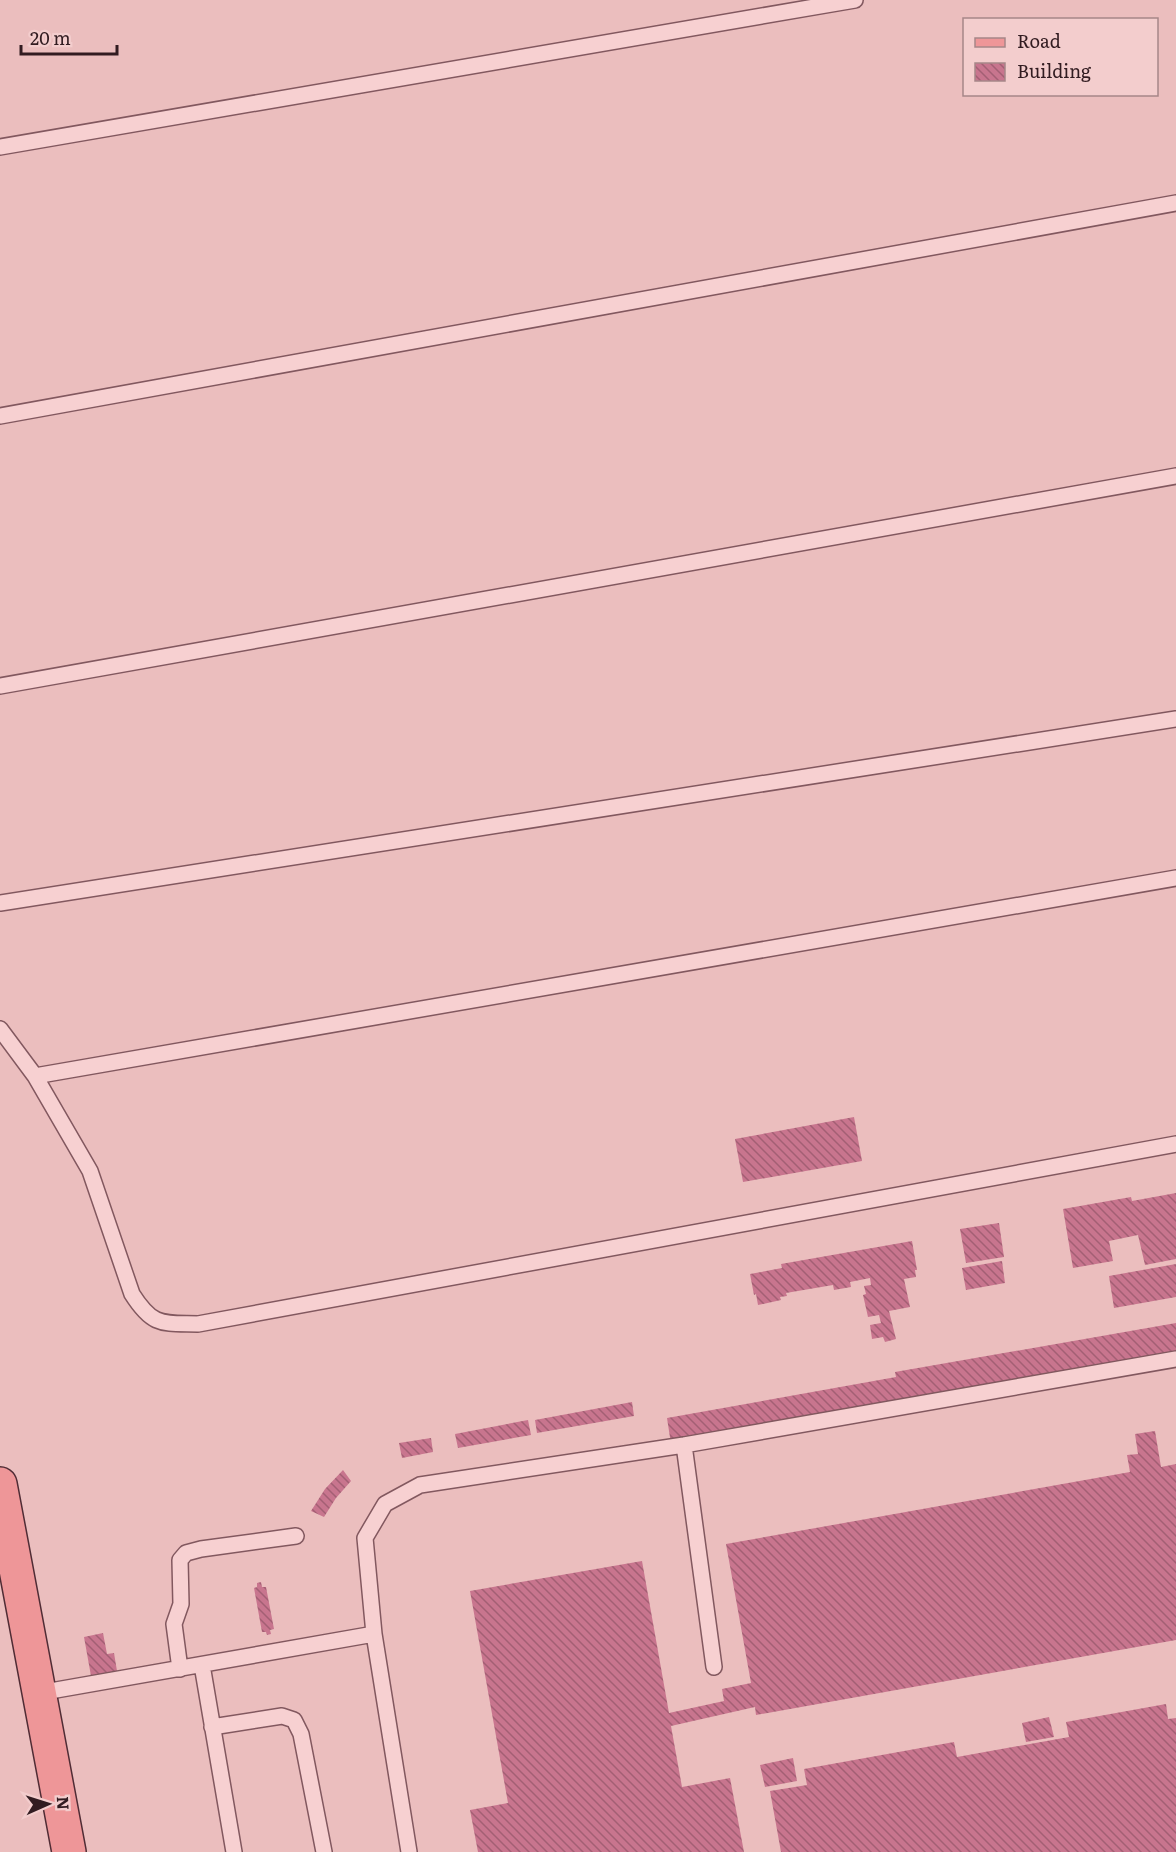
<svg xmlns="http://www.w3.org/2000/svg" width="1176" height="1852" viewBox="0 0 1176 1852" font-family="Literata,serif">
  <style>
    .building { fill: url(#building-back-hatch) }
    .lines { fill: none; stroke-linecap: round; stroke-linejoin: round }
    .lane-casing { stroke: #82585f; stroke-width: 18 }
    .primary-casing { stroke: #502c35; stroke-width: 36 }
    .lane { stroke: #f7d0d1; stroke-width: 15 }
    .primary { stroke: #ee9698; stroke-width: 33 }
  </style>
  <defs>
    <pattern id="building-back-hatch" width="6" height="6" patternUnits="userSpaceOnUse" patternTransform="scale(1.5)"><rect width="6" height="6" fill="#c8758e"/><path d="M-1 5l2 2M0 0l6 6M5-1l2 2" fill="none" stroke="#a35f74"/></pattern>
  </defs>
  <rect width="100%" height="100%" fill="#ebbebe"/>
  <!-- building -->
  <path class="building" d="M854,1117l8,44 -119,21 -8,-43z
    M1176,1193v66l-31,6 -7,-30 -29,6 4,20 -40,7 -10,-59 68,-12 1,4z
    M999,1223l5,34 -38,6 -6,-34z
    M912,1241l5,29h-2l1,7 -12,2 6,28 -21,4 7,28 -11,3 -2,-5 -11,2 -2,-14 11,-2 -2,-8 -11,2 -5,-22 3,-1 -2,-8 7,-1 -1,-7 -20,4 1,5 -17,3 -1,-5 -47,8 1,3 -7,1 1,3 -23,5 -2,-11 -2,1 -4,-21 32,-6 -1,-4z
    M1002,1261l3,22 -39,7 -4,-22z
    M1176,1264v33l-62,11 -5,-32z
    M1176,1323v34l-505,87 -4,-26 229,-41 -1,-5z
    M632,1402l2,14 -97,17 -2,-13z
    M528,1420l3,15 -73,13 -3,-14z
    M1155,1431l6,36 15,-3v176l-420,75 -1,-8 -84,19 11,61 48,-9 14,74h-266l-8,-42 38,-7 -38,-212 172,-30 27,152 55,-12 -2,-12 29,-6 -25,-139 404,-72 -3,-17 11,-1 -3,-20z
    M431,1438l2,14 -31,6 -3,-15z
    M343,1470l8,11 -15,17 -12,19 -13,-6 14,-22z
    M261,1582l1,5h4l8,42 -4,1 1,4 -4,1 -1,-3h-4l-8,-44 3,-1v-4z
    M103,1633l4,21 7,-1 3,18 -26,5 -7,-39z
    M1166,1704l2,15 8,-1v134h-395l-11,-61 37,-6 -3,-16 150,-27 3,15 112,-20 -3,-15z
    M1049,1717l5,20 -28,5 -4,-19z
    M793,1758l4,23 -32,6 -5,-22z"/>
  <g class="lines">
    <defs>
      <path id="lane" d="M0,147l855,-147
        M0,416l1176,-213
        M0,686l1176,-210
        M0,903l1176,-184
        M0,1029l35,47 55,95 42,123c21,33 30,29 66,30l978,-180
        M35,1076l1141,-198
        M684,1445l30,222
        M202,1665l32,187
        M180,1669l-6,-45 7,-20 -1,-44 6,-7 15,-4 95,-13
        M39,1693l335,-59
        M212,1727l70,-11 12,4 7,14 23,118
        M409,1852l-35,-218 -9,-96 20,-34 35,-19 264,-40 492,-86"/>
      <path id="primary" d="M0,1484l69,368"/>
    </defs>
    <!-- lane casing -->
    <use href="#lane" class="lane-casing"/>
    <!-- primary casing -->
    <use href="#primary" class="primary-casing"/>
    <!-- lane -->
    <use href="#lane" class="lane"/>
    <!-- primary -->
    <use href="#primary" class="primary"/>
  </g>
  <!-- legend -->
  <rect x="963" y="18" width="195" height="78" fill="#f3cdcd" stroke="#a68688" stroke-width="1.5"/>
  <rect x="975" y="38" width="30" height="9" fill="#ee9698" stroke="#a68688" stroke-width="1.5"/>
  <text x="1017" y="48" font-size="18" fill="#321c21">Road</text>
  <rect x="975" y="63" width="30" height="18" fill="url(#building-back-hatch)" stroke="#a68688" stroke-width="1.5"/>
  <text x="1017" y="78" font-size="18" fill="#321c21">Building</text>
  <!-- north arrow -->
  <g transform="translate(48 1804) rotate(87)" stroke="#f3cdcd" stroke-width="4.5" paint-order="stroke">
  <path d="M0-4.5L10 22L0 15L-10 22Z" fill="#321c21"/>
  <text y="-9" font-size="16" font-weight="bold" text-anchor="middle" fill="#321c21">N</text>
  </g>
  <!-- scale -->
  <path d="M21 45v9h96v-9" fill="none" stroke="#321c21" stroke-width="3"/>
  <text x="30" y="45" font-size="18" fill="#321c21" stroke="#f3cdcd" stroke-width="4.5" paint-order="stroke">20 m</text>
</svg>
